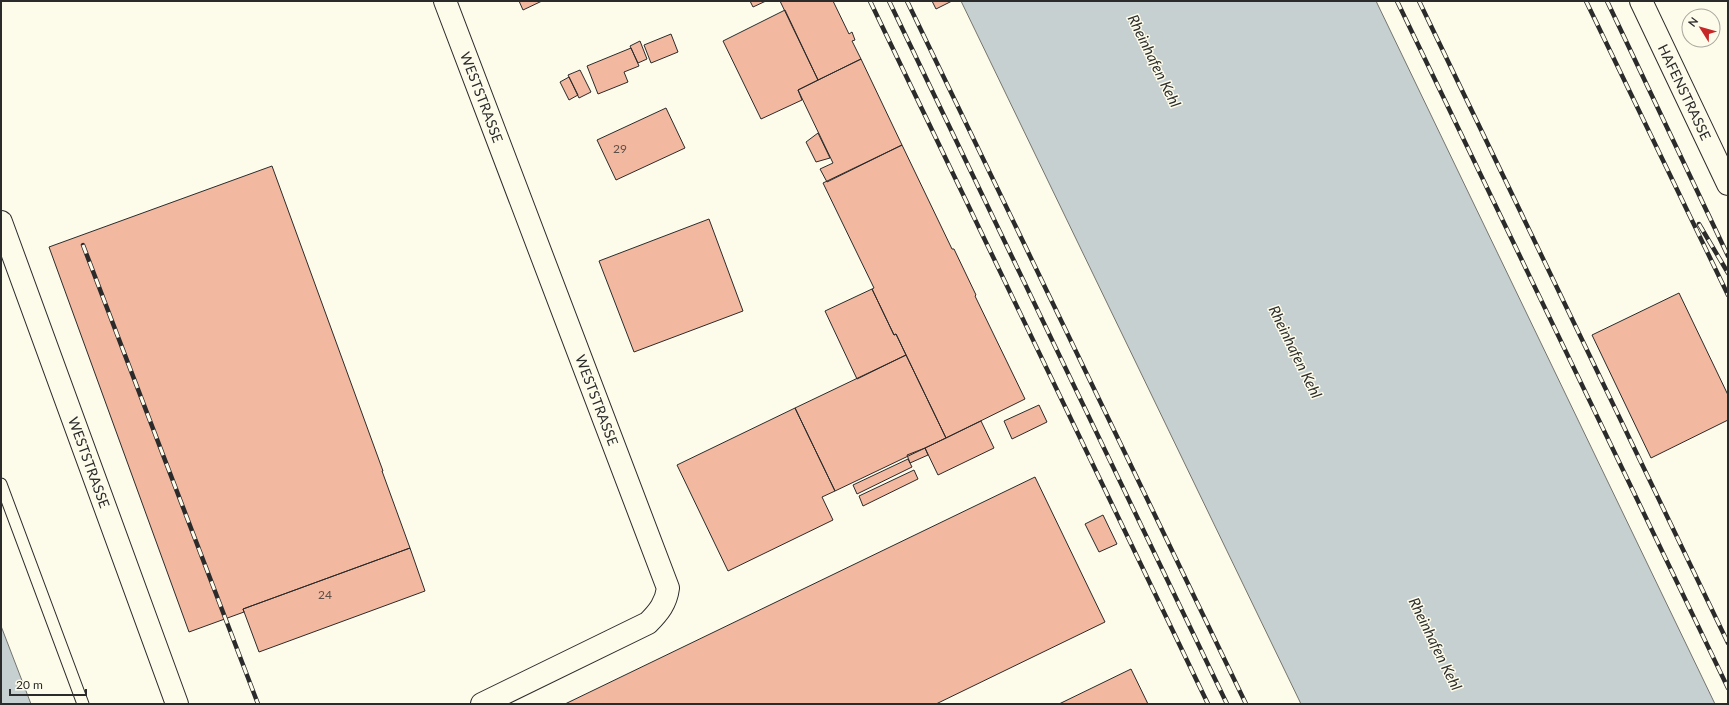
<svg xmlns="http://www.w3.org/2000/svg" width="1729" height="705" viewBox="0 0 1729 705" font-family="Lato,sans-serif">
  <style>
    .water { fill: #c7d0d0; stroke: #74746e }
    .building { fill: #f2b8a0; stroke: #2b2b2b }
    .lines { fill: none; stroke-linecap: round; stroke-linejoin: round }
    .lane-casing { stroke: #2b2b2b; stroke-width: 13 }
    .street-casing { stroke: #2b2b2b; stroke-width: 24 }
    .lane { stroke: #fdfbea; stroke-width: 11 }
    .street { stroke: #fdfbea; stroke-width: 22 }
    .rail-casing { stroke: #2b2b2b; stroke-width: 4.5 }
    .rail { stroke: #fdfbea; stroke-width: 3; stroke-dasharray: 9; stroke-linecap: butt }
    .labels { text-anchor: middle; stroke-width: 3; stroke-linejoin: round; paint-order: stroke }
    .number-label { font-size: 12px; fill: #5d4e48 }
    .street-label { font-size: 14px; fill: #2b2b2b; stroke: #fdfbea }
    .water-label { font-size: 15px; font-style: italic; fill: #2b2b2b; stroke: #fdfbea }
  </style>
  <rect width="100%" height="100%" fill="#fdfbea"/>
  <!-- water -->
  <path class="water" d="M961,1h415l339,703h-414z
    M1,626l30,78h-30z"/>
  <!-- building -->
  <path class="building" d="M519,1h23l-19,9z
    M750,1h16l-13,6z
    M780,1h53l16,33 3,-2 3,8 -3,1 9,18 -43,21z
    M932,1h20l-16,8z
    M785,10l33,70 -20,10 4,10 -41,19 -38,-78z
    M671,34l7,18 -27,11 -7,-18z
    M640,41l7,18 -9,4 -8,-17z
    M631,48l8,18 -15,6 4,10 -30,12 -11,-28z
    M861,59l41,86 -75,37 -7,-13 13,-6 -35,-73z
    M580,70l11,22 -12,6 -11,-23z
    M569,77l9,18 -9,5 -9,-18z
    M666,108l19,40 -69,32 -19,-40z
    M818,133l12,25 -14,4 -10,-20z
    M902,145l50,104h2l22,46 -1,1 50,103 -79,39 -50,-104 -2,1 -22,-46 2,-1 -51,-105z
    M272,166l111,305h-1l28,77 -167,61 1,3 -55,20 -140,-385z
    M709,219l34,92 -109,41 -35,-91z
    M872,289l22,46 2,-1 10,21 -49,24 -32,-68z
    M1679,293l49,102v25l-77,38 -59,-123z
    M906,355l40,83 -111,53 -40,-83z
    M1039,405l8,17 -35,17 -8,-18z
    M795,408l40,83 -13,6 11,23 -105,51 -51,-106z
    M981,421l13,27 -56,27 -13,-27z
    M925,448l3,7 -18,8 -3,-8z
    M908,459l4,8 -55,27 -4,-9z
    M914,470l4,9 -55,27 -4,-10z
    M1035,477l70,145 -169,82h-371z
    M1103,515l14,29 -18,8 -14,-28z
    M410,548l15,43 -166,61 -16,-43z
    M1131,669l17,35h-89z"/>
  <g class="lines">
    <defs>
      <path id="lane" d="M1,484l82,220"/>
      <g id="street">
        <path id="s1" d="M445,1l223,587c-2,15 -9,24 -20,35l-166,81"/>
        <path id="s2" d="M1641,1l87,183"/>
        <path id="s3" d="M1,222l176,482"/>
      </g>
    </defs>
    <!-- lane casing -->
    <use href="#lane" class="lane-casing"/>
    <!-- street casing -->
    <use href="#street" class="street-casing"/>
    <!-- lane -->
    <use href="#lane" class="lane"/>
    <!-- street -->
    <use href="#street" class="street"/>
    <defs>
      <path id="rail" d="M870,1l338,703
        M889,1l338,703
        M907,1l339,703
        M1397,1l331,687
        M1419,1l309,642
        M1586,1l142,294
        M1607,1l121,255
        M1699,224l29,49
        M83,245l175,459"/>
    </defs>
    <!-- rail casing -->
    <use href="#rail" class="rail-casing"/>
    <!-- rail -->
    <use href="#rail" class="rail"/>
  </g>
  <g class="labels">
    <!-- number labels -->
    <g class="number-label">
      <text x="620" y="153">29</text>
      <text x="325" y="599">24</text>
    </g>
    <!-- street labels -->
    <g class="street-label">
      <text dy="5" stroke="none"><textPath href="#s2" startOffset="101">HAFENSTRASSE</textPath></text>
      <text dy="5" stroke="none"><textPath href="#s1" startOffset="103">WESTSTRASSE</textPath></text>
      <text dy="5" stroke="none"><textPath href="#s1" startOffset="427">WESTSTRASSE</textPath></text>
      <text dy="5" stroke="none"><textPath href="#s3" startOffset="256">WESTSTRASSE</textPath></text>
    </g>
    <!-- water labels -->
    <g class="water-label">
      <text transform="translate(1154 61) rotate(64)" y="5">Rheinhafen Kehl</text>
      <text transform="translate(1295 352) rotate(64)" y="5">Rheinhafen Kehl</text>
      <text transform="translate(1435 644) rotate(64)" y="5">Rheinhafen Kehl</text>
    </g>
  </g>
  <!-- border -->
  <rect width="1729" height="705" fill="none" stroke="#2b2b2b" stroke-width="4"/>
  <!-- north arrow -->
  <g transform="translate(1701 28) rotate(307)"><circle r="19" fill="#fdfbea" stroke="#a9a89e"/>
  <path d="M0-3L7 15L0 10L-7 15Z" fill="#c62828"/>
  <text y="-6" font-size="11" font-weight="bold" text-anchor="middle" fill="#2b2b2b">N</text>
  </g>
  <!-- scale -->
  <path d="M10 689v6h76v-6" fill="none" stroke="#2b2b2b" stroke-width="2"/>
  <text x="16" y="689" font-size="12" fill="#2b2b2b" stroke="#fdfbea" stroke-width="3" paint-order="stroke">20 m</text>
</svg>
